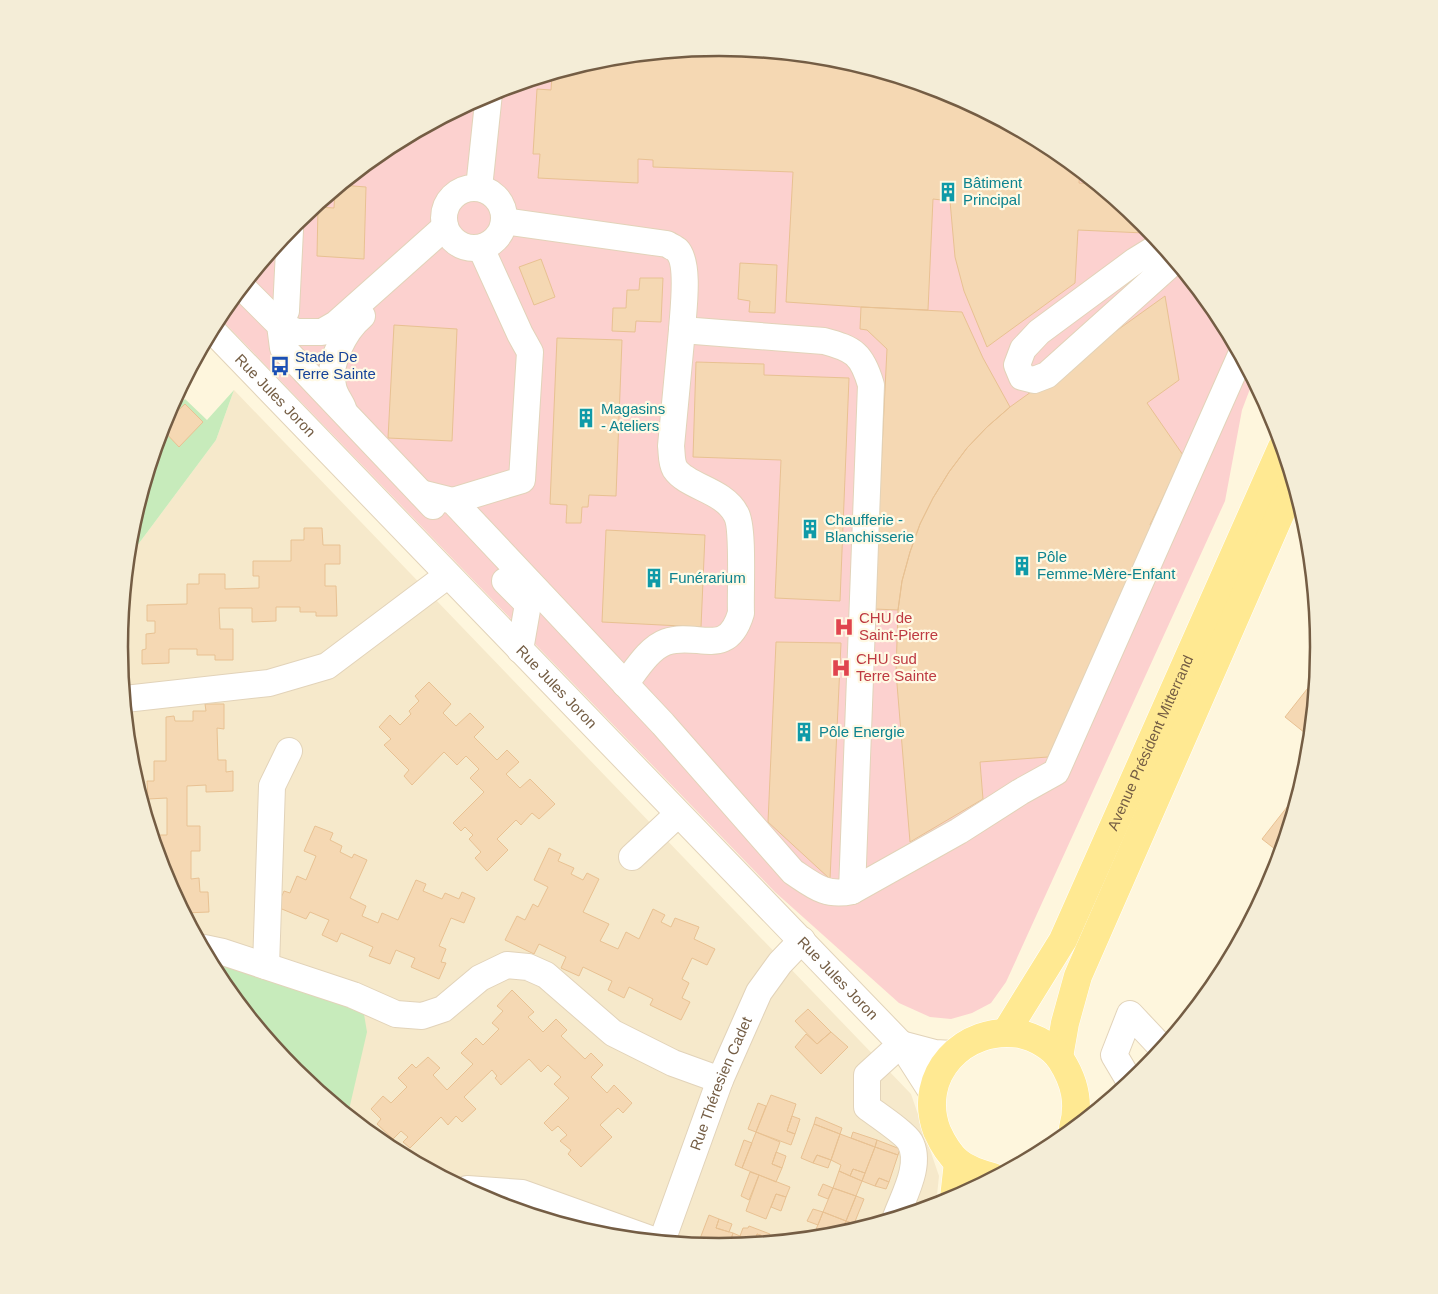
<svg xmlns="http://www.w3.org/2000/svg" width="1438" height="1294" viewBox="0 0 1438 1294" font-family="Arial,sans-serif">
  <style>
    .residential { fill: #f6e9cb }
    .medical { fill: #fcd1cf }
    .green { fill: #c7ebbb }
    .building { fill: #f5d8b3; stroke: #e8c192 }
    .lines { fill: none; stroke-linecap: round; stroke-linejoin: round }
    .minor-casing { stroke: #e2d3b9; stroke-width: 28 }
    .major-casing { stroke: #fff; stroke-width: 29 }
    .minor { stroke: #fff; stroke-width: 26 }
    .major { stroke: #ffe992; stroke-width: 28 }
    .labels { text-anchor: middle; stroke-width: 4.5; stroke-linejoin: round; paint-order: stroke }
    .culture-label { font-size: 15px; fill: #0d838f; stroke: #fff9e4; text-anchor: start }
    .transit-label { font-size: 15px; fill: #164399; stroke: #fff9e4; text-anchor: start }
    .street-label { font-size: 15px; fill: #745d44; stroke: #fff9e4 }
    .health-label { font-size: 15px; fill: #be3a42; stroke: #fff9e4; text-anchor: start }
    .rim { fill: none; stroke: #745d44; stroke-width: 2.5 }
  </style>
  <rect width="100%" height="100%" fill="#fef6dd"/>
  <!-- residential -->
  <path class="residential" d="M234,390l677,704 28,82 -3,29 -100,30 -117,11 -117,-11 -113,-34 -103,-56 -91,-74 -75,-91 -55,-104 -34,-112 -11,-117 8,-89 88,-118z"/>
  <!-- medical -->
  <path class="medical" d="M719,48l117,11 113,34 103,56 91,74 75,91 35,67 -11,29 -17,91 -219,481 -15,21 -19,10 -21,6 -21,-2 -31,-14 -124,-111 -556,-575 76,-94 91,-75 104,-55 112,-34z"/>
  <!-- green -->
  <path class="green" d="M234,390l-18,50 -88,118 3,-28 34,-111 20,-20 22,21z
    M202,946l160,56 5,30 -19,82 -53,-43 -75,-91z"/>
  <!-- building -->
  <path class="building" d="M719,48l117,11 113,34 103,56 28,22 -1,12 17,1 47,39 3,4 -2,6 -66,-3 -3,53 -88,64 -23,-56 -9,-34 -5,-56 -17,-2 -5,111 -67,-3 -75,-5 7,-130 -140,-5v-7l-15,-1v24l-100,-5 2,-24h-7l4,-65 14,1 1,-16 50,-15z
    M363,167v9h-10z
    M341,185l25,2 -2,72 -47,-3 1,-49 16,1 1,-18z
    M541,259l14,38 -21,8 -15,-38z
    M740,263l37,2 -2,48 -26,-1 1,-11 -12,-2z
    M640,278h23l-2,44 -25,-1 -1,11 -23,-1 1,-23h13l1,-18h12z
    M1165,296l14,84 -32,23 36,52 -33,70 6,3 -108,229 -68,5 3,37 -73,43 -14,-170 2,-62 4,-29 8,-29 10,-28 13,-26 16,-26 18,-24 20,-21 23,-20z
    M861,307l101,5 21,46 27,49 -23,20 -20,21 -18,24 -16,26 -13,26 -10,28 -8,29 -4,29 -24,-1 13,-260 -20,-19 -7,-1z
    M394,325l63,4 -5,112 -64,-3z
    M557,338l65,2 -6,156 -27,-1 -1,12h-6l-1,16h-15l1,-18 -17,-1z
    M696,362l68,2v11l85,3 -9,223 -65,-3 6,-138 -88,-3z
    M185,404l18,18 -24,25 -17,-18v-3z
    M304,528h18l1,17h17v19h-15v22h11l1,30h-21v-4h-16v-5h-24v14l-24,1v-14h-33l1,21h13v31h-18v-5h-18v-6h-28v14l-27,1v-14l4,-1v-15l9,-1v-12h-8v-16l40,-1v-20h12v-10h26v15l34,-1v-12h-6v-15h38v-21h13z
    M606,530l99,5 -4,92 -99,-5z
    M776,642l65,1 -11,236 -62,-57z
    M1315,679l-5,58 -25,-20z
    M429,682l22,22 -8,9 13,13 14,-13 14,14 -10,10 23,23 10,-10 12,12 -13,12 14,14 10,-9 25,25 -16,15 -7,-6 -11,12 -5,-5 -19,19 11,11 -21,21 -12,-13 6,-6 -12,-13 4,-4 -8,-8 -4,4 -8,-8 31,-31 -14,-14 9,-9 -13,-13 -9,9 -13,-13 -32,33 -8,-9 5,-6 -25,-25 7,-6 -12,-12 11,-12 10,10 11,-11 -2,-3 10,-10 -4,-5z
    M205,704h19v25l-7,-1 1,32h8v12l7,-1v20l-27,1v-7l-19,1v40h13v25h-9v28l8,-1 1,14h8l1,20 -25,1 -19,-37 -14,-47h5v6h11v-37l-19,1 -1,-18h7v-20h12v-44l8,-1 1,5h18v-10h13z
    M1298,793l-18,60 -18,-14z
    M315,826l18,7 -3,7 12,6 -2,6 12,6 2,-4 13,6 -17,38 16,8 -4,10 16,7 4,-10 16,7 18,-40 10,4 -3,7 19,8 3,-6 14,6 3,-7 13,6 -11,25 -13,-5 -12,28 7,3 -5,13 5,1 -7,16 -28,-12 4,-9 -19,-8 -6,14 -21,-8 4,-9 -32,-14 -4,9 -15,-7 7,-15 -19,-8 -4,7 -29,-12 7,-16 6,2 7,-17 9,4 10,-24 -12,-5z
    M549,848l12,6 -3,7 16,7 -3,6 12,6 4,-7 12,6 -16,33 26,12 -9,17 18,8 8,-17 13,7 14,-30 12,6 -4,7 10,5 4,-9 24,9 -5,12 21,10 -8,16 -15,-7 -10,21 7,4 -7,15 8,4 -9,18 -31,-15 3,-6 -24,-12 -5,11 -16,-8 4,-9 -29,-14 -4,9 -18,-8 5,-11 -27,-13 -5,10 -29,-14 12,-24 8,4 8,-16 5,3 10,-20 -14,-7z
    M1215,983l-19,23 -3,-2z
    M512,990l22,22 -6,5 15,15 13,-13 11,11 -6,6 24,23 6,-6 12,12 -12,12 16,16 7,-8 18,18 -9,10 -5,-5 -18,17 12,12 -31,30 -13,-13 3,-4 -11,-9 7,-6 -9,-9 -6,5 -8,-8 25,-25 -15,-14 7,-7 -13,-12 -7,7 -12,-13 -28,26 -6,-7 2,-2 -5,-6 -28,27 12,12 -14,13 -6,-6 -8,9 -7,-8 -31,31 -7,-6 5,-5 -7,-6 -8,8 -16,-15 4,-5 -10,-10 12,-13 8,7 16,-16 -9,-9 14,-14 4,4 12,-11 12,11 -7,7 14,15 26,-26 -12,-11 15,-15 7,7 16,-16 -7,-6 11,-12 -6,-5z
    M808,1009l23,23 -14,12 -22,-23z
    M831,1032l17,15 -27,27 -26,-27 11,-13 11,10z
    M771,1095l25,9 -9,27 8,3 -4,11 -35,-13z
    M758,1103l8,3 -10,26 -8,-3z
    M792,1116l8,3 -5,15 -8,-3z
    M816,1117l26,11 -2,6 -26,-10z
    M814,1124l26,10 -9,26 -14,-5 -4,8 -12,-5z
    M756,1132l24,10 -8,22 10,4 -6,14 -34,-14z
    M853,1132l24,8 -2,7 -24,-9z
    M840,1134l35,13 -10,26 -12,-4 -3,7 -11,-5 2,-6 -10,-5z
    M744,1140l8,3 -10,25 -7,-3z
    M877,1140l23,9 -2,6 -23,-8z
    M875,1147l23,8 -9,27 -10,-4 -4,8 -13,-5z
    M776,1152l10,4 -4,12 -10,-4z
    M817,1155l14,5 -3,8 -15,-5z
    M853,1169l12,4 -3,8 -12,-5z
    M839,1171l23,10 -6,15 -23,-8z
    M750,1172l9,3 -10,25 -8,-4z
    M759,1175l31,12 -4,10 -10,-3 -10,25 -20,-8z
    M879,1178l10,4 -3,7 -11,-3z
    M823,1184l10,4 -5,11 -10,-4z
    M833,1188l23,8 -10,25 -23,-9z
    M776,1194l10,3 -5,14 -10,-4z
    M856,1196l8,3 -10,25 -8,-3z
    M813,1209l10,3 -5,13 -11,-4z
    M823,1212l23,9 -6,13 -27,3z
    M709,1215l10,4 -3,9 17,5 -4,13h-10l-21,-2z
    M719,1219l13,5 -3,8 -13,-4z
    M846,1221l8,3 -3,6 -11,4z
    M749,1226l21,8 -1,4 -12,-4 -3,8 -14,-6 3,-8h5z
    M733,1233l21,9 3,-8 12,4 -2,4 -38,4z"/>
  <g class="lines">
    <defs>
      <g id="minor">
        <circle cx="474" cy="218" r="30"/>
        <path d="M479,188l10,-95"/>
        <path d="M504,221l163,23c3,2 8,4 10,6 13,13 6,62 5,80l142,11c30,8 38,13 47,44l-19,506"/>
        <path d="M290,230l-4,81 -6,14 17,7h25l14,-8 109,-97"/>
        <path d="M1161,245l-26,16 -96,71 -16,17 -6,16 5,12 12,3 13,-5 127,-114"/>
        <path d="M242,287l38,38 3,23 150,158"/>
        <path id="s1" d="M212,330l689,714 32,50"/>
        <path d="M343,408c-3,-7 -9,-14 -10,-22 -6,-22 12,-56 29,-70"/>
        <path d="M421,493l32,8 210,223 130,148c21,14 33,25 59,19l107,-60 61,-39 36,-20 184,-415"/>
        <path d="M453,501l69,-21 8,-128 -10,-18 -39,-86"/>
        <path d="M505,581l23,23 -8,46"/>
        <path d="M625,684c11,-14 24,-36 41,-42 32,-11 61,18 75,-29 -1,-19 3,-86 -5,-99 -12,-24 -49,-27 -61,-45 -4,-7 -3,-16 -4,-23l11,-116"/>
        <path d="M125,699l144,-16 58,-17 121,-91"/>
        <path d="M632,857l46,-43"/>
        <path d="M204,948l19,4 130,43 43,19 26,2 21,-7 37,-31 27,-13 21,2 18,8 67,58 60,30 47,17"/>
        <path d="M266,966l6,-180 17,-35"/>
        <path d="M901,1044l34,9 18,1"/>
        <path d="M1130,1082l-16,-27 16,-41 32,34"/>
        <path d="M467,1189l55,4 131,47"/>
        <path d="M896,1217c8,-22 26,-53 14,-75 -5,-9 -34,-28 -43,-35v-32l34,-31"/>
        <path id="s2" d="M662,1241l58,-161 39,-88 21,-29 22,-23"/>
      </g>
      <g id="major">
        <path id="s3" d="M1006,1032l57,-92 219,-493"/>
        <path d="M1059,1057l6,-34 13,-47 215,-491"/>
        <path d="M993,1177c-12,-3 -25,-7 -35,-15 -9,-8 -16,-20 -21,-31 -21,-56 27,-106 83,-97 15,3 33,13 41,26 14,22 19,43 12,68"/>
        <path d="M954,1198l4,-36"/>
      </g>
    </defs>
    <!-- minor casing -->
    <use href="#minor" class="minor-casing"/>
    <!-- major casing -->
    <use href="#major" class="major-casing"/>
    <!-- minor -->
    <use href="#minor" class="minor"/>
    <!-- major -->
    <use href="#major" class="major"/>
  </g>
  <!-- icons -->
  <defs>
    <symbol id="building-bare" viewBox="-9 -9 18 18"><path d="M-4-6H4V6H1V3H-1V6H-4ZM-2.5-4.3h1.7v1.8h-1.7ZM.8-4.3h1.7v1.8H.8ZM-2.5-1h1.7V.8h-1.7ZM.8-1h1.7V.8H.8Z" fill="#0f9aa8" stroke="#fff9e4" stroke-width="2.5" paint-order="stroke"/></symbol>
    <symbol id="bus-bare" viewBox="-9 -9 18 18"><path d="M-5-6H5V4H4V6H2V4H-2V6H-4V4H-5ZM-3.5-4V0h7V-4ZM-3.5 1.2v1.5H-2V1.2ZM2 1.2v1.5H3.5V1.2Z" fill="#1a4fb4" stroke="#fff9e4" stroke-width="2.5" paint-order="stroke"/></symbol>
    <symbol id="hospital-bare" viewBox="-9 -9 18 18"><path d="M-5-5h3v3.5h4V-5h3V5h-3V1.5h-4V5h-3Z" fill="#e0444e" stroke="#fff9e4" stroke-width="2.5" paint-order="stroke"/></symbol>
  </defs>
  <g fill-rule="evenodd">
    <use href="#building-bare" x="934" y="178" width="28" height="28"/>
    <use href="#bus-bare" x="266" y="352" width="28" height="28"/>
    <use href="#building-bare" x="572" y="404" width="28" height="28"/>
    <use href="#building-bare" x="796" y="515" width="28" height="28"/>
    <use href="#building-bare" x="1008" y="552" width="28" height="28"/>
    <use href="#building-bare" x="640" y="564" width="28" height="28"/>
    <use href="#hospital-bare" x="830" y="613" width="28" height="28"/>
    <use href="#hospital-bare" x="827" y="654" width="28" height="28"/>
    <use href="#building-bare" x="790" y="718" width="28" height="28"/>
  </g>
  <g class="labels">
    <!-- culture labels -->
    <g class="culture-label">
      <text x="963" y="188">Bâtiment<tspan x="963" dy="17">Principal</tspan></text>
      <text x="601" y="414">Magasins<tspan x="601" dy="17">- Ateliers</tspan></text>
      <text x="825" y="525">Chaufferie -<tspan x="825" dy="17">Blanchisserie</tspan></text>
      <text x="1037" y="562">Pôle<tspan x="1037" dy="17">Femme-Mère-Enfant</tspan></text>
      <text x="669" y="583">Funérarium</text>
      <text x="819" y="737">Pôle Energie</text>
    </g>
    <!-- transit labels -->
    <g class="transit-label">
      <text x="295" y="362">Stade De<tspan x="295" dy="17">Terre Sainte</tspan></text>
    </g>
    <!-- street labels -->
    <g class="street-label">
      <text dy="5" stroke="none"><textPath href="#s1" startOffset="91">Rue Jules Joron</textPath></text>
      <text dy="5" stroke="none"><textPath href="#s1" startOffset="496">Rue Jules Joron</textPath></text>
      <text dy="5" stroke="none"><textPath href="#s3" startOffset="324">Avenue Président Mitterrand</textPath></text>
      <text dy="5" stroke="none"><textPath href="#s1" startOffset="901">Rue Jules Joron</textPath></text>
      <text dy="5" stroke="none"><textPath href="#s2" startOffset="168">Rue Théresien Cadet</textPath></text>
    </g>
    <!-- health labels -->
    <g class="health-label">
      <text x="859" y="623">CHU de<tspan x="859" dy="17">Saint-Pierre</tspan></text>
      <text x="856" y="664">CHU sud<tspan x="856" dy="17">Terre Sainte</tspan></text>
    </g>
  </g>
  <!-- crop -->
  <path d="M0 0H1438V1294H0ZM128 647a591 591 0 1 1 1182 0a591 591 0 1 1-1182 0Z" fill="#f4edd7" fill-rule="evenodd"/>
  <path class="rim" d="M128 647a591 591 0 1 1 1182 0a591 591 0 1 1-1182 0Z"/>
</svg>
